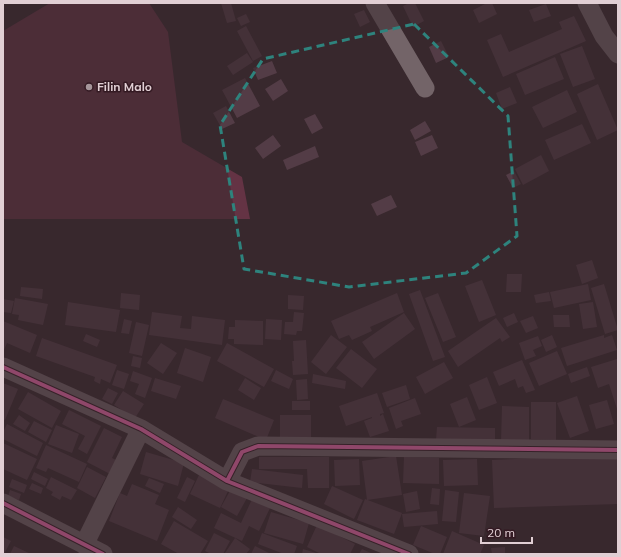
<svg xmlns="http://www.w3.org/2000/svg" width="621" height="557" viewBox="0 0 621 557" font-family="Mulish,sans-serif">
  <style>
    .green { fill: #643344 }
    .building { fill: #533c46 }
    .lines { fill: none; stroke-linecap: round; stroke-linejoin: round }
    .minor { stroke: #736468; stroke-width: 19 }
    .cycleway-casing { stroke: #331922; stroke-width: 6 }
    .cycleway { stroke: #f96db3; stroke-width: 4 }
    .marked { fill: none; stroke: #2e837d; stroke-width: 3; stroke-dasharray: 8 5; stroke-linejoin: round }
    .poi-dot { fill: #a6959a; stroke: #331922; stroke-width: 1.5 }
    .labels { text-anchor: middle; stroke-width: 3; stroke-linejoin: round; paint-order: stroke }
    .poi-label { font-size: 12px; font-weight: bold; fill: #e1cfd4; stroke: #331922; text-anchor: start }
  </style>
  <rect width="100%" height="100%" fill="#38282d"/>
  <!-- green -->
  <path class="green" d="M50,3h99l19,29 14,110 60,35 8,42h-247v-188z"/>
  <!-- building -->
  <path class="building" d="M221,3h10l5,18 -9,2z
    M409,3h6l9,18 -11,6 -10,-21z
    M487,3h5l5,11 -18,9 -6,-13z
    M546,4l5,12 -17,6 -5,-12z
    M364,10l6,12 -10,5 -6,-13z
    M246,14l4,8 -9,4 -4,-8z
    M574,16l12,25 -83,36 -16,-37 14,-6 8,18 53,-23 -3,-7z
    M246,26l16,30 -9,5 -16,-30z
    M441,41l8,16 -13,6 -7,-16z
    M582,46l13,33 -22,8 -13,-33z
    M247,53l6,9 -20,13 -6,-9z
    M555,57l9,22 -39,16 -9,-21z
    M272,61l5,12 -19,7 -5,-12z
    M245,78l15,28 -23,12 -15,-28z
    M281,79l7,12 -15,10 -8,-12z
    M598,84l20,46 -21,10 -20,-46z
    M510,87l7,16 -15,6 -6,-16z
    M567,90l10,22 -34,16 -11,-21z
    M226,106l9,17 -13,6 -9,-16z
    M315,114l8,14 -11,6 -8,-15z
    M425,121l6,10 -16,9 -5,-10z
    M582,124l9,19 -37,17 -9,-20z
    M273,135l8,11 -18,13 -8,-11z
    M432,135l6,13 -17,8 -6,-14z
    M315,146l4,11 -32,13 -4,-10z
    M541,155l8,16 -26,14 -8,-16z
    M514,171l7,13 -8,4 -7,-13z
    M391,195l6,12 -20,9 -6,-12z
    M592,260l6,18 -16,6 -6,-19z
    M507,274h15l-1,18h-15z
    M482,280l14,35 -17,7 -14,-36z
    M588,284l3,16 -37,8 -4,-16z
    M604,284l14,46 -13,4 -14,-46z
    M21,287l22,2 -1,10 -22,-3z
    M420,290l25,67 -12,4 -24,-67z
    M549,292l2,9 -15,2 -2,-8z
    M121,293l19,2 -1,15 -19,-2z
    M397,293l7,19 -34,15 2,4 -20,9 -3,-5 -10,4 -8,-18z
    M438,293l18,44 -13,5 -18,-44z
    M288,295l16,1 -1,14 -15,-1z
    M15,298l33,6 -5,21 -25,-5 1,-5 -7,-1z
    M3,299l11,2 -3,12 -8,-1z
    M68,302l52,8 -4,22 -51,-7z
    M593,302l4,25 -14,2 -4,-25z
    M152,312l30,4 -2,12 11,1 1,-13 33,4 -3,25 -73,-10z
    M294,312l10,1 -2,18h-5l-1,4 -12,-1 1,-12h8z
    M404,313l11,16 -41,30 -12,-17z
    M514,313l4,9 -11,5 -4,-9z
    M553,315h16l1,12h-16z
    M533,316l5,12 -12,5 -6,-12z
    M496,318l14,19 -8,5 -2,-4 -42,29 -10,-16z
    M124,319l8,2 -3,13 -8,-1z
    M266,319l16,1 -1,20 -16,-1z
    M235,320l28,1v24l-29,-1v-5h-6l1,-12h6z
    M3,321l34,14 -7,18 -23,-10 -4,9z
    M136,322l13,3 -7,31 -13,-3z
    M86,334l14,6 -3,7 -14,-6z
    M331,335l16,12 -21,27 -15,-12z
    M552,335l5,12 -11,5 -5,-12z
    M604,335v3l8,-3 5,15 -50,16 -6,-18z
    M538,336l4,10 -9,4 3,6 -11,4 -6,-17z
    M42,338l75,27 -7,18 -9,-4 -1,5 -6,-3 1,-4 -59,-21z
    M306,340l2,34 -15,1 -1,-14h2l-1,-20z
    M161,343l16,10 -14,21 -16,-11z
    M227,343l47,26 -10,18 -47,-26z
    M185,348l26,9 -8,25 -26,-9z
    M351,349l26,20 -15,19 -26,-20z
    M557,351l10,23 -28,12 -10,-23z
    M133,356l9,2 -2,10 -9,-2z
    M617,359l1,2v51l-9,-28 -11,4 -7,-21z
    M522,360l13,30 -9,3 -3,-7 -5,2 -3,-9 -16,7 -6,-14z
    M444,362l9,16 -28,16 -9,-17z
    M587,367l3,9 -19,7 -3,-9z
    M117,370l12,4 -5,15 -12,-4z
    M276,370l17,9 -4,10 -18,-8z
    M133,371l19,7 -7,20 -10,-4 4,-10 -9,-3z
    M313,374l33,7 -1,8 -33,-6z
    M487,377l10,26 -18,7 -10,-25z
    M155,378l26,8 -5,13 -25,-8z
    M245,378l16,10 -7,12 -16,-10z
    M307,379l1,20 -11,1 -1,-20z
    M3,383l15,6 -13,31 -2,-1z
    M406,385l4,14 -23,8 -5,-14z
    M108,388l10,5 -6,11 -10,-5z
    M123,391l21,13 -9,14 -21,-13z
    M28,392l33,19 -9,17 -34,-19z
    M377,393l7,20 -4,1v2l3,-2 6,17 -19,6 -6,-16 8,-3v-1l-26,9 -7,-20z
    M577,396l12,35 -19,7 -13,-35z
    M467,397l9,23 -17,7 -9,-23z
    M415,398l6,16 -20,7 2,5 -7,3 -7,-21z
    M223,399l51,21 -8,20 -51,-22z
    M607,400l7,24 -18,5 -7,-24z
    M292,401h18v9h-18z
    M531,402h25v38l-25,-1z
    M502,406l27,1v36l-28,-1z
    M69,410l32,16 -14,28 -9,-5 7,-13 -23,-12z
    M19,415l11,8 -5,8 -12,-7z
    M280,415h31v24l-31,1z
    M34,421l18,9 -6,12 -18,-10z
    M7,424l36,19 -6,13 -34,-17v-7z
    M56,425l23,9 -7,19 -24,-9z
    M437,427l58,1v13l-59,-1z
    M104,428l18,9 -10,21 4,2 -6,14 -23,-12z
    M3,443l34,16 -10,21 -24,-11z
    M46,445l41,19 -8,18 -31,-14 -2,4 -10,-4z
    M146,452l38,11 -6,23 -38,-12z
    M618,455v49l-124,4 -2,-48z
    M396,456l6,39 -35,5 -5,-39z
    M259,457h70v31h-21l-1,-19h-48z
    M404,457l35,1v26l-36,-1z
    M359,459l1,26 -25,1 -1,-26z
    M477,459l1,26 -34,1 -1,-26z
    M87,467l19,10 -11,21 -18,-10z
    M252,469l51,6 -1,13 -52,-6z
    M34,472l14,7 -3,7 -14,-7z
    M199,475l30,14 -9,19 -30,-14z
    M51,477l26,13 -6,10 -9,-4 -2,4 -9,-5 2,-3 -7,-4z
    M187,477l8,4 -10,21 -8,-4z
    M149,478l15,6 -4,9 -15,-7z
    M12,479l15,6 -3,8 -15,-6z
    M32,483l11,5 -2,6 -12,-5z
    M132,484l27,11 -4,9 14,6 -12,31 -48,-20 11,-28 7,3z
    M332,486l31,14 -9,19 -30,-15z
    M432,488l8,1 -1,16 -9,-1z
    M231,489l16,9 -10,18 -16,-9z
    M10,490l11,4 -2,6 -11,-4z
    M445,490l14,2 -3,30 -14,-1z
    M417,491l3,18 -14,3 -3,-18z
    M464,493l26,3 -6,40 -25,-3z
    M253,497l18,9 -12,25 -10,-5 -7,15 -28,-13 7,-15 20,10z
    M365,499l37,14 -8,21 -37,-14z
    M178,507l19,13 -6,9 -19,-12z
    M437,511l1,13 -34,3 -2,-13z
    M271,512l38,11 -6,21 -39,-11z
    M174,521l34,20 -8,13h-21l-18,-10z
    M317,525l38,19 -5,10h-29l-14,-7z
    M421,526l26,11 -7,17h-5l-22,-9z
    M452,531l32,14 -4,9h-37z
    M214,533l16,8 -7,13h-12l-6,-3z
    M262,533l35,13 -3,8h-10l-26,-10z
    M3,537l8,4 -7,13h-1z
    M235,538l15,11 -4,5 -21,-1z
    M14,546l17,8h-21z
    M255,546l16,8h-20z
    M505,547v7h-13l-1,-6z
    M303,549l13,4 -1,1h-13z
    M362,549l11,5h-14z"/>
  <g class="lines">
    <!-- minor -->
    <path class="minor" d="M375,3l50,85
      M587,3l17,33 14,18
      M3,367l138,62 86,52 182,73
      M227,481l15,-29 16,-6 360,4
      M3,503l100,51
      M84,545l57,-116"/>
    <defs>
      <path id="cycleway" d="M3,367l138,62 86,52 182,73
        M227,481l15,-29 16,-6 360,4
        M3,503l100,51"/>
    </defs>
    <!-- cycleway casing -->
    <use href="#cycleway" class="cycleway-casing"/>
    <!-- cycleway -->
    <use href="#cycleway" class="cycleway"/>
  </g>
  <!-- marked area -->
  <path d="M0 0H621V557H0ZM414,24l94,92 9,120 -51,37 -117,14 -105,-18 -24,-144 43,-66z" fill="#38282d" fill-opacity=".55" fill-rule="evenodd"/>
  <path class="marked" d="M414,24l94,92 9,120 -51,37 -117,14 -105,-18 -24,-144 43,-66z"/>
  <!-- markers -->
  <circle class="poi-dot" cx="89" cy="87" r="4"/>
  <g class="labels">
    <!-- poi labels -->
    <g class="poi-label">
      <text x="97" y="91">Filin Malo</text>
    </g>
  </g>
  <!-- border -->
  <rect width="621" height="557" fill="none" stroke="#e1cfd4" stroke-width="8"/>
  <!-- scale -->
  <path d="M481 537v6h51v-6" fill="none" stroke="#e1cfd4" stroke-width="2"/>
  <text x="487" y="537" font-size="12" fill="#e1cfd4" stroke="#331922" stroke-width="3" paint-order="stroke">20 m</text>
</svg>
